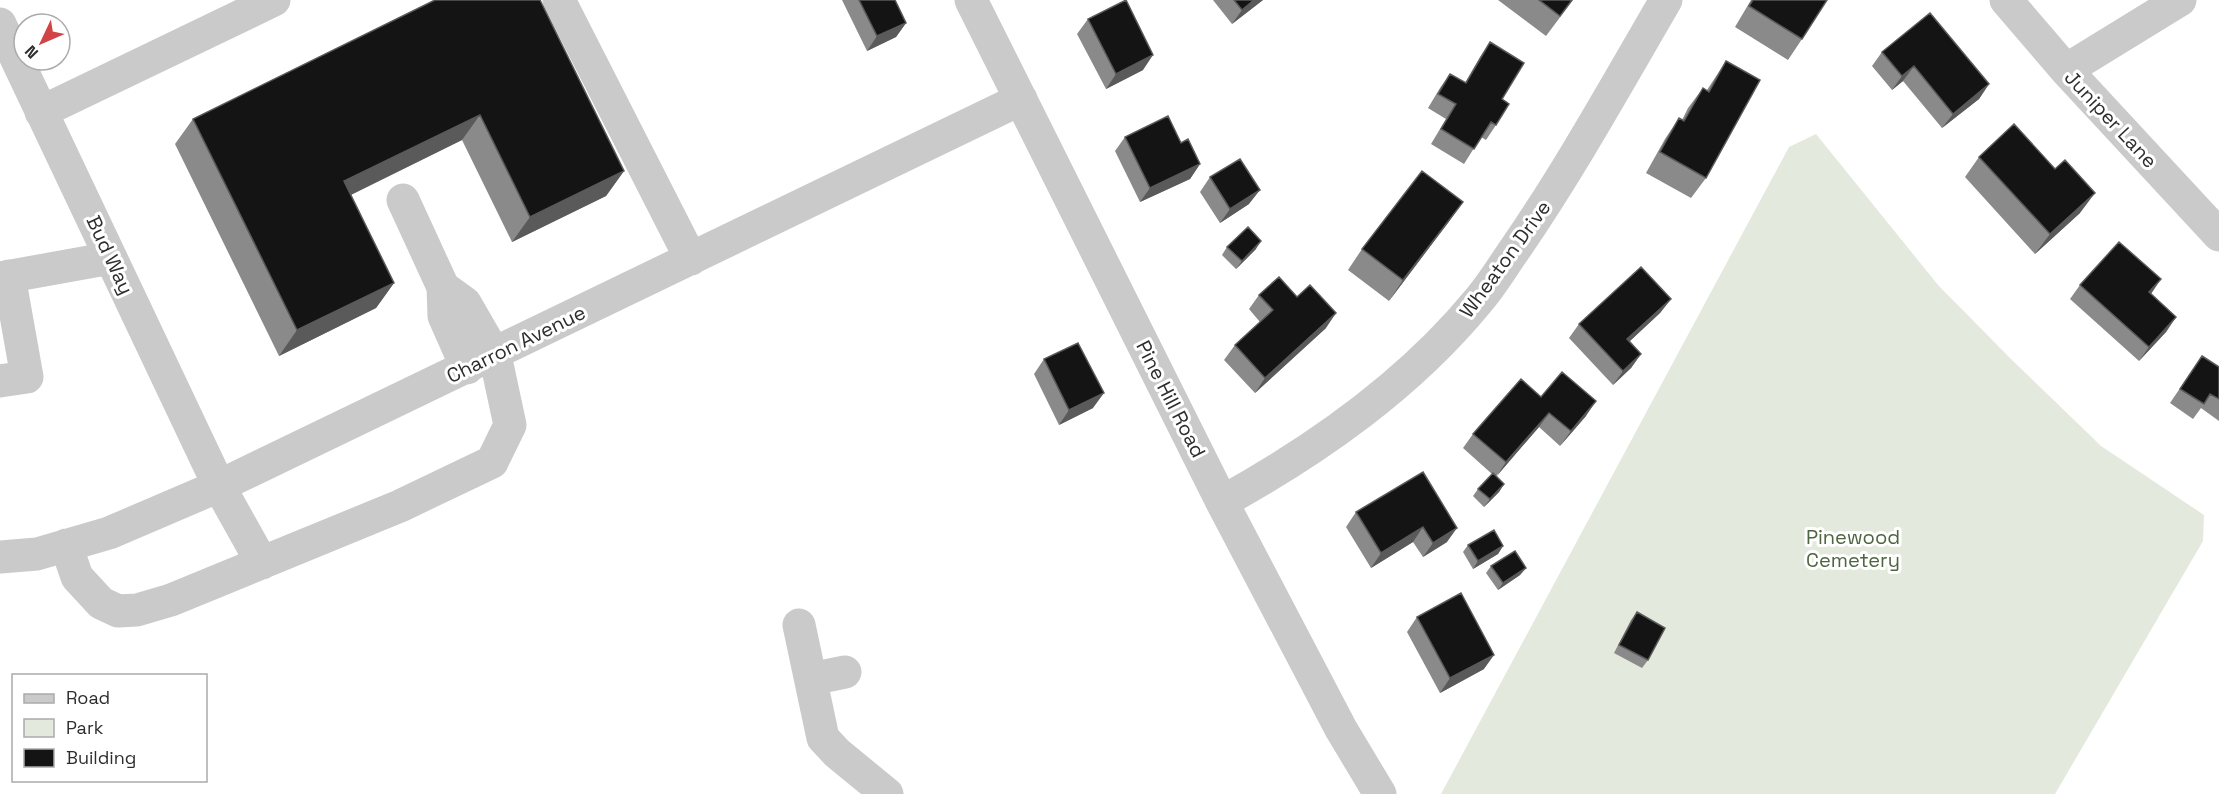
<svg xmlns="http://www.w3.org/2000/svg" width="2219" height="794" viewBox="0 0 2219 794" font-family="'Space Grotesk',sans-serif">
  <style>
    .green { fill: #e3e9dc }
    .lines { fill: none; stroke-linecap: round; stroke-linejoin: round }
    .minor { stroke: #cacaca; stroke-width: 33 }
    .wall { fill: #8a8a8a }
    .shaded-wall { fill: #5a5a5a }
    .building { fill: #141414; stroke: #5a5a5a; stroke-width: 1.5 }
    .labels { text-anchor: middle; stroke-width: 6; stroke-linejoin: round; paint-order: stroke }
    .street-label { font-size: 20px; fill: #2d2d2d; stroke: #fff }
    .park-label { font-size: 20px; fill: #4f6440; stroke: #fff }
  </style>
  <rect width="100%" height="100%" fill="#fff"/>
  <!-- green -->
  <path class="green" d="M1816,134l122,151 72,73 91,88 103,69 -1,26 -148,253h-614l348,-647z"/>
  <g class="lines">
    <!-- minor -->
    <path class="minor" d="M559,0l132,259
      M971,0l251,502 119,227 39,65
      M2006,0l60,70 153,165
      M0,24l219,462 43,77
      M2066,70l114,-70
      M41,112l233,-112
      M403,200l40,87
      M0,278l111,-20
      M0,381l27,-4 -18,-101
      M1222,502c96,-53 187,-117 256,-201 14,-16 25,-35 37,-52 55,-80 102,-165 151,-249
      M66,545l11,32 24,26 17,8 19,-1 34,-10 229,-94 92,-44 18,-37 -15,-70 -30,-52 -22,-16 1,29 23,52
      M0,557l37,-3 72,-21 110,-47 802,-387
      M799,625l24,113 14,15 50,41
      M811,679l34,-7"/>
  </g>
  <!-- wall -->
  <path class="wall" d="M435,0l189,171 -18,25 -94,46 -50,-102 -111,55 43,88 -18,25 -97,48 -104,-212 18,-25z
    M842,0h53l11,23 -10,14 -29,14z
    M1213,0h50l-31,24z
    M1498,0h75l-27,36z
    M1751,0h76l-25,39 -14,21 -53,-33z
    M1088,19l55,51 -37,19 -29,-55z
    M1490,42l12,57 -6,26 -10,15 -5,-3 -17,27 -33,-20 15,-25 -18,-11 12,-20 10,-14 15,9 15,-26z
    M1882,52l107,32 -10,15 -37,29 -39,-47 -11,9 -20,-24z
    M1726,61l-20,117 -15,20 -45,-25 19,-34 14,-21 3,2 6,-12 15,-20 4,2z
    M1125,137l56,6 19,21 -10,15 -50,23 -25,-51z
    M1979,157l101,56 -45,41 -70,-77z
    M1210,177l39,27 -29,19 -20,-31z
    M1463,202l-74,99 -41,-31 14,-21z
    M1227,247l29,2 -20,20 -14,-14z
    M2080,285l70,9 26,23 -10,15 -27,29 -69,-62z
    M1259,295l38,2 29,31 -71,65 -31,-33 11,-15 25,-23 -11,-13z
    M1671,299l-11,14 -30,28 11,13 -10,14 -18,17 -44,-47 10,-14z
    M2202,356l17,11v54l-18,-13 -8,11 -23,-16z
    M1044,359l49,49 -34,17 -25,-51z
    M1541,397l45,19 -26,30 -21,-19 -43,49 8,8 -5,8 -15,15 -11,-11 5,-7 14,-15 -29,-26 10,-14z
    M1423,472l24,70 -24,15 -10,-15 -42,26 -25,-41 10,-15z
    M1468,545l35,1 -5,8 -25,15 -10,-17z
    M1491,566l35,2 -6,7 -22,15 -12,-17z
    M1637,612l11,48 -6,8 -28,-15 17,-33z
    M1417,617l67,52 -44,24 -33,-61z"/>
  <!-- shaded-wall -->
  <path class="shaded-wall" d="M1254,0h9l-31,24 10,-14z
    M906,23l-10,14 -29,14 10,-15z
    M1153,55l-10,15 -37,19 10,-15z
    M1914,66l-11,15 -11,9 10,-14z
    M1989,84l-10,15 -37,29 11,-14z
    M480,115l-18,25 -136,67 18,-26z
    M1200,164l-10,15 -50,23 10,-14z
    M624,171l-18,25 -94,46 18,-25z
    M1260,190l-11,14 -29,19 10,-14z
    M2095,193l-15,20 -45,41 15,-20z
    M1463,202l-15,21 -59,78 14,-21z
    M1261,241l-5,8 -20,20 6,-8z
    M2161,279l-10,15 -2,-2z
    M394,283l-18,25 -97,48 18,-26z
    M1671,299l-11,14 -43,40 10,-14z
    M1336,313l-10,15 -71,65 10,-15z
    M2176,317l-10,15 -27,29 10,-14z
    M1641,354l-10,14 -18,17 10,-14z
    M1104,393l-11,15 -34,17 10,-15z
    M1596,401l-10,15 -26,30 11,-15z
    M1549,413l-10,14 -43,50 10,-15z
    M1504,484l-5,8 -15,15 6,-8z
    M1423,527l-10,15 -42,26 10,-15z
    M1457,528l-10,14 -24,15 10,-14z
    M1503,546l-5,8 -25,15 5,-8z
    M1526,568l-6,7 -22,15 5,-7z
    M1494,655l-10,14 -44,24 10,-15z"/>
  <!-- building -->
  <path class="building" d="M435,0h105l84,171 -94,46 -50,-102 -136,66 50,102 -97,47 -104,-211z
    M859,0h36l11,23 -29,13z
    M1126,0l27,55 -37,19 -28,-55z
    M1234,0h20l-12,10z
    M1539,0h33l-12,16z
    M1753,0h74l-25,39 -53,-33z
    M1930,13l59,71 -36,30 -39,-48 -12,10 -20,-24z
    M1490,42l34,21 -22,36 7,5 -13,21 -5,-3 -17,27 -33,-20 15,-25 -18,-10 12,-20 16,9z
    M1726,61l34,19 -54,98 -46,-26 19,-34 5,3 19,-33 6,4z
    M1168,116l13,27 7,-4 12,25 -50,24 -25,-51z
    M2014,124l41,45 10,-9 30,33 -45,41 -71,-77z
    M1240,159l20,31 -30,19 -20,-32z
    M1422,171l41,31 -60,78 -41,-31z
    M1248,227l13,14 -19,20 -15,-14z
    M2119,242l42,37 -12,13 27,25 -27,30 -69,-62z
    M1641,267l30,32 -44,40 14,15 -18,17 -44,-47z
    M1279,277l18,20 13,-12 26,28 -71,65 -30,-33 38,-35 -14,-15z
    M1078,343l26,50 -35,17 -25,-51z
    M2202,356l17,11v32l-9,-5 -6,10 -24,-15z
    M1562,372l34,29 -25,30 -22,-18 -43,49 -33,-28 48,-55 20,18z
    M1423,472l34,56 -24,15 -10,-16 -42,26 -25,-41z
    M1493,473l11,11 -14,15 -12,-10z
    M1494,530l9,16 -25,15 -10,-16z
    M1515,551l11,17 -23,15 -12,-17z
    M1461,593l33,62 -44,23 -33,-61z
    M1637,612l28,16 -17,32 -29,-15z"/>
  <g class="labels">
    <!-- street labels -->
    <g class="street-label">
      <text transform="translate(2111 119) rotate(47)" y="7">Juniper Lane</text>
      <text transform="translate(110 255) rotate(65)" y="7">Bud Way</text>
      <text transform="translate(1505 259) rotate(-54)" y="7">Wheaton Drive</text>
      <text transform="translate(516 344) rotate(-26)" y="7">Charron Avenue</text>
      <text transform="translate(1171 399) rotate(63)" y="7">Pine Hill Road</text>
    </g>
    <!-- park labels -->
    <g class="park-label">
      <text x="1853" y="544">Pinewood<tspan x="1853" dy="23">Cemetery</tspan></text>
    </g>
  </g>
  <!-- legend -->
  <rect x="12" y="674" width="195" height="108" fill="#ffffff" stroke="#ababab" stroke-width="1.5"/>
  <rect x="24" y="694" width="30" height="9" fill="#cacaca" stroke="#ababab" stroke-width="1.5"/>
  <text x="66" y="704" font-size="18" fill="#2d2d2d">Road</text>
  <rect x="24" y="719" width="30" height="18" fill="#e3e9dc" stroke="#ababab" stroke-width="1.5"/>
  <text x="66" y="734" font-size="18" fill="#2d2d2d">Park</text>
  <rect x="24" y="749" width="30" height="18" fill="#141414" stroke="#ababab" stroke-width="1.5"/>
  <text x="66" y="764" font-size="18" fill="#2d2d2d">Building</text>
  <!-- north arrow -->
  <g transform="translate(42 42) rotate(226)"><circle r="28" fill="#ffffff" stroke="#ababab" stroke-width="1.5"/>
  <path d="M0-4.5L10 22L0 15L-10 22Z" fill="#d14346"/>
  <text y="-9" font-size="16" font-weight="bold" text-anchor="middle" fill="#2d2d2d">N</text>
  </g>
</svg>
